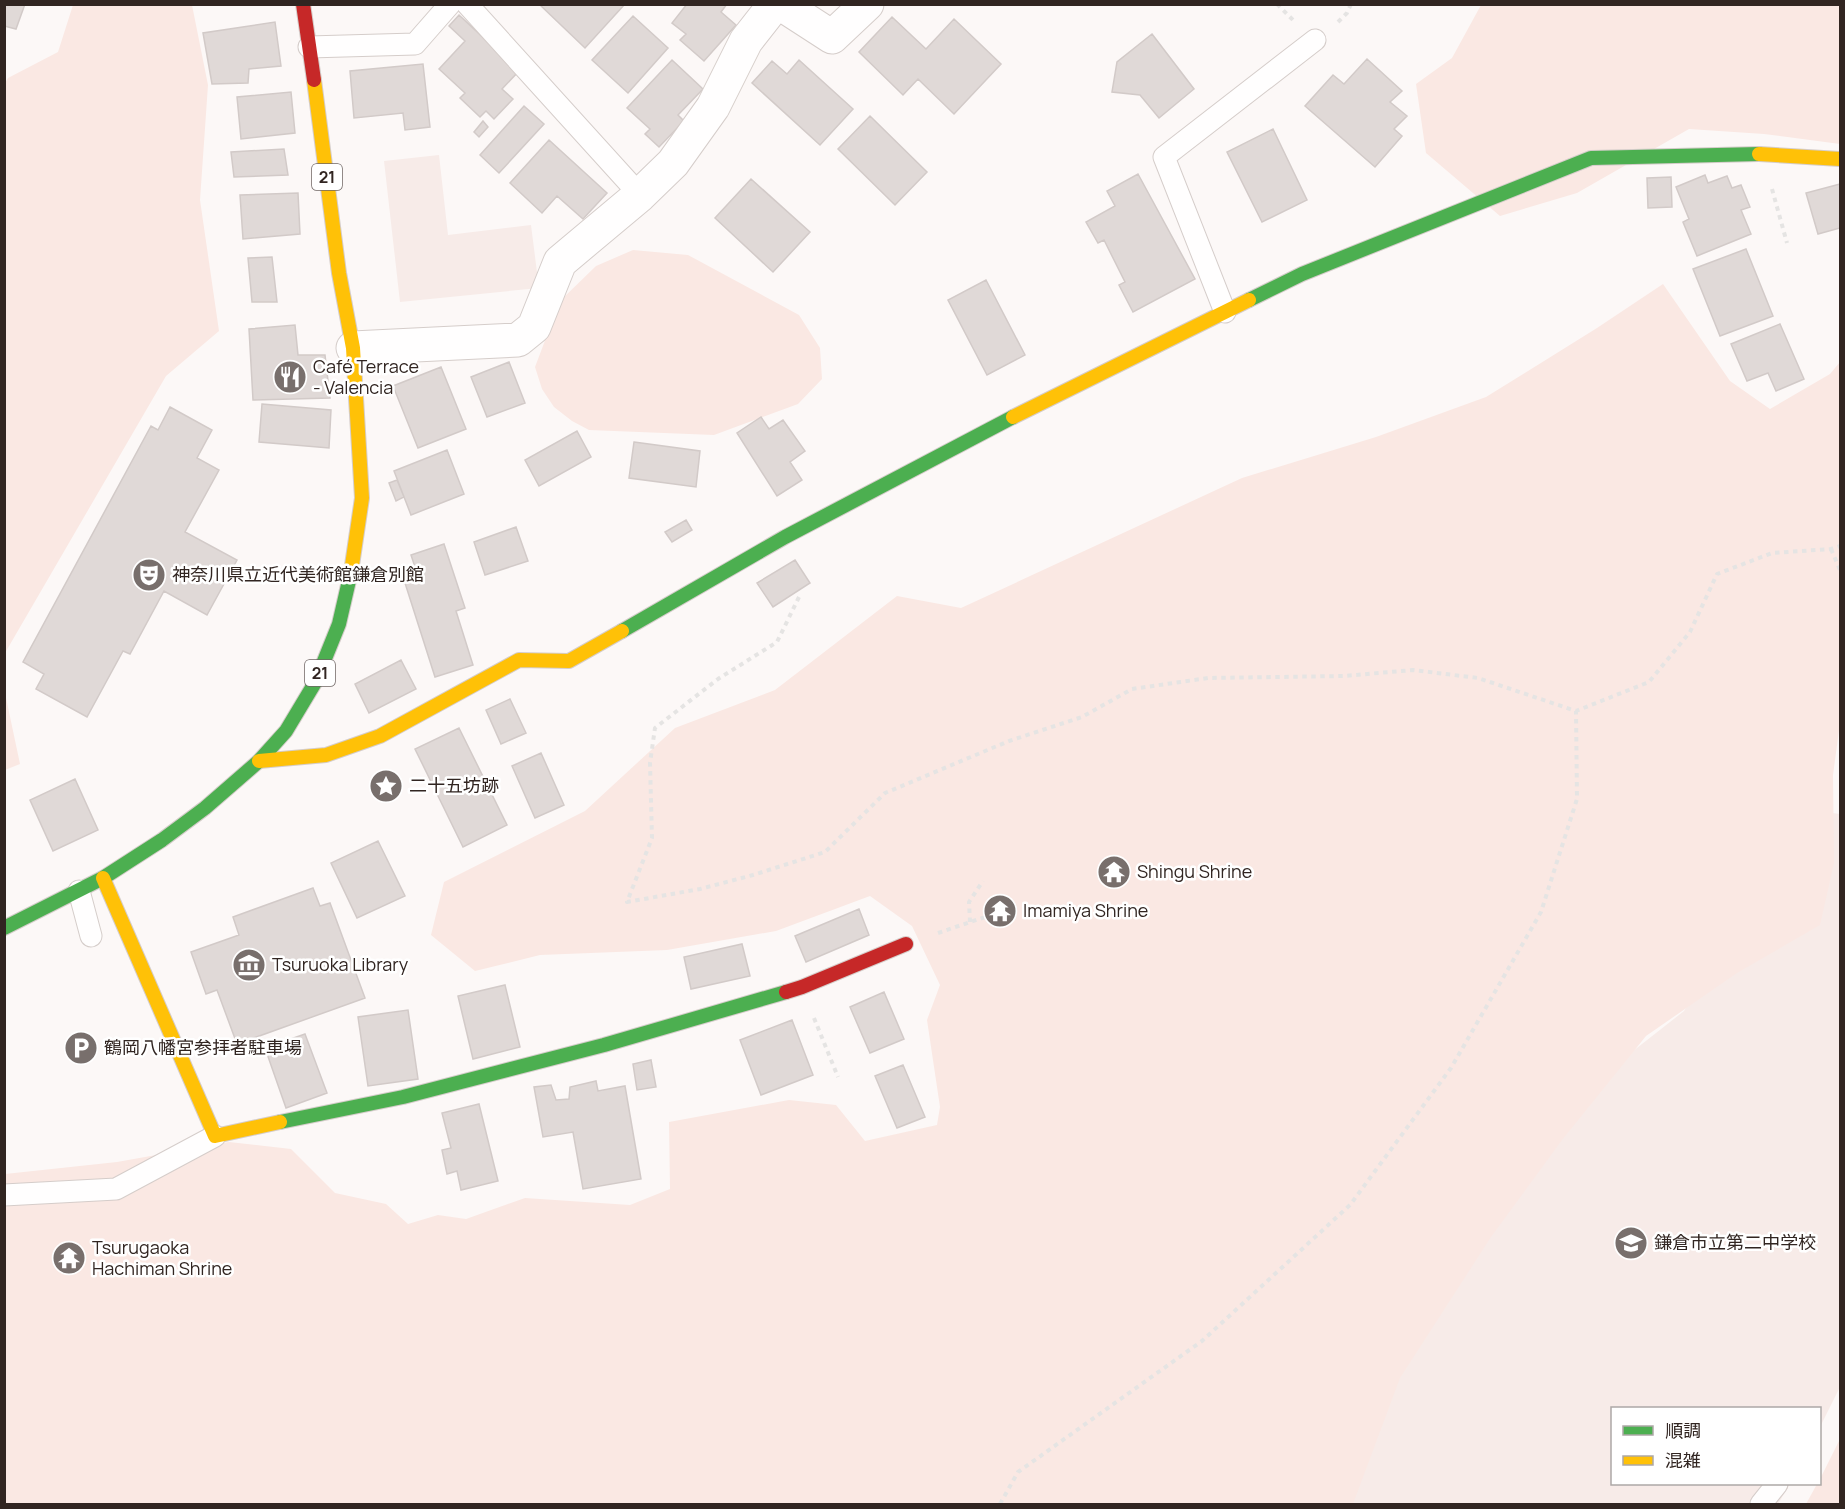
<svg xmlns="http://www.w3.org/2000/svg" width="1845" height="1509" viewBox="0 0 1845 1509" font-family="Manrope,'Noto Sans JP',sans-serif">
  <style>
    .built { fill: #f7ebe8 }
    .green { fill: #fae8e3 }
    .building { fill: #e0d9d7; stroke: #d2cac8; stroke-width: 1.5 }
    .lines { fill: none; stroke-linecap: round; stroke-linejoin: round }
    .lane-casing { stroke: #d5cdca; stroke-width: 23 }
    .street-casing { stroke: #d5cdca; stroke-width: 35 }
    .fast-casing { stroke: #d5cdca; stroke-width: 16 }
    .slow-casing { stroke: #d5cdca; stroke-width: 16 }
    .jam-casing { stroke: #d5cdca; stroke-width: 16 }
    .path { stroke: #e5e4e3; stroke-width: 4; stroke-dasharray: 4.5 4.5; stroke-linecap: butt }
    .lane { stroke: #fffefe; stroke-width: 21 }
    .street { stroke: #fffefe; stroke-width: 33 }
    .fast { stroke: #4caf50; stroke-width: 14 }
    .slow { stroke: #ffc107; stroke-width: 14 }
    .jam { stroke: #c62828; stroke-width: 14 }
    .labels { text-anchor: middle; stroke-width: 5; stroke-linejoin: round; paint-order: stroke }
    .shield { fill: #fff; stroke: #6f6664; stroke-width: 1.5 }
    .shield-label { font-size: 16px; font-weight: bold; fill: #312521 }
    .poi-label { font-size: 18px; fill: #312521; stroke: #fff; text-anchor: start }
  </style>
  <rect width="100%" height="100%" fill="#fcf8f7"/>
  <!-- built -->
  <path class="built" d="M439,155l9,80 83,-10 8,63 -139,14 -16,-141z
    M1817,811l23,3v573l-20,40v-19h-208v76h178l-12,20h-437l176,-408 55,3 112,-88z"/>
  <!-- green -->
  <path class="green" d="M73,5h119l16,80 -8,115 19,131 -53,45 -161,277v-570l3,-5 50,-26z
    M1481,5h359v139l-76,-10 -75,-5 -112,64 -77,23 -74,-63 -10,-69 36,-26z
    M633,250l55,5 111,60 21,33 2,31 -24,25 -84,31 -125,-5 -17,-9 -18,-14 -12,-18 -7,-22 25,-66 36,-35z
    M1663,284l67,97 40,28 60,-35 10,-12v361l-7,52 1,88 -14,62 -83,48 -91,63 -84,104 -71,97 -91,141 -47,126h-1348v-330l112,-12 112,-20 62,7 44,44 51,11 22,20 30,-9 28,4 59,-21 105,7 40,-16 -1,-67 120,-22 47,5 29,36 72,-16 3,-18 -13,-87 13,-35 -28,-59 -42,-30 -94,35 -109,19 -127,5 -65,16 -44,-36 13,-53 141,-71 90,-83 100,-38 122,-94 64,12 281,-130 134,-41 110,-40 111,-69z
    M5,693l15,71 -15,6h-1z
    M1840,1439v65h-34l11,-20h3v-5z"/>
  <!-- building -->
  <path class="building" d="M4,4h21l-9,25 -12,-3z
    M539,4h86l-40,44z
    M687,4h40l-6,8 15,13 -32,36 -24,-21 6,-6 -14,-11z
    M459,15l60,56 -17,18 11,10 -19,20 -8,-8 -6,6 -20,-19 5,-5 -26,-24 26,-28 -16,-15z
    M633,16l35,32 -40,45 -36,-33z
    M892,17l34,32 28,-30 47,45 -47,50 -36,-35 -15,16 -44,-43z
    M275,22l6,44 -32,3 -1,14 -36,1 -9,-51z
    M1152,34l42,55 -35,29 -19,-23 -28,-3 5,-30z
    M1367,59l35,32 -12,11 17,14 -13,13 8,7 -27,31 -70,-61 28,-31 11,9z
    M672,60l31,29 -25,26 6,6 -25,26 -14,-13 5,-5 -23,-21z
    M799,60l54,49 -33,36 -68,-62 20,-22 15,13z
    M423,64l7,63 -25,3 -2,-17 -49,5 -4,-47z
    M291,92l4,41 -54,6 -4,-42z
    M524,106l20,18 -45,49 -19,-18z
    M870,116l57,56 -32,33 -57,-56z
    M483,121l5,6 -9,10 -5,-5z
    M1273,129l34,71 -45,22 -35,-70z
    M549,140l58,53 -24,26 -26,-23 -15,17 -32,-30z
    M284,149l4,26 -54,2 -3,-25z
    M1138,174l57,105 -62,33 -14,-27 6,-3 -21,-42 -6,3 -12,-21 29,-16 -8,-15z
    M1705,175l3,8 19,-7 5,12 9,-3 9,22 -9,3 10,24 -54,22 -14,-34 6,-3 -13,-32z
    M1671,177l1,30 -24,1 -1,-30z
    M751,179l59,53 -37,40 -58,-54z
    M1840,184v44l-22,6 -12,-41z
    M298,193l2,41 -57,5 -3,-44z
    M1746,249l27,67 -53,20 -27,-67z
    M272,257l5,45h-25l-4,-44z
    M986,280l39,75 -38,20 -39,-75z
    M1780,324l24,55 -28,12 -8,-18 -21,8 -16,-37z
    M295,325l3,30h27l5,43 -77,2 -4,-71z
    M509,362l16,41 -38,14 -16,-40z
    M441,367l25,62 -48,19 -25,-62z
    M262,404l69,6 -2,38 -70,-6z
    M170,407l42,23 -15,28 22,12 -34,62 52,28 -30,55 -43,-24 -34,63 -7,-3 -36,66 -51,-28 8,-15 -21,-12 128,-236 7,4z
    M761,417l8,12 14,-9 22,31 -15,11 12,18 -25,16 -40,-63z
    M577,431l14,26 -52,29 -14,-26z
    M634,442l66,9 -4,36 -67,-9z
    M447,450l17,44 -53,21 -17,-44z
    M397,480l7,17 -8,4 -7,-18z
    M686,520l6,10 -20,12 -7,-10z
    M516,527l12,34 -43,14 -11,-33z
    M444,544l21,64 -9,3 17,54 -38,12 -30,-94 14,-4 -8,-24z
    M795,560l15,23 -37,24 -16,-24z
    M401,660l15,29 -47,24 -14,-29z
    M510,699l16,34 -25,11 -15,-34z
    M459,728l48,97 -44,22 -48,-98z
    M541,753l23,52 -29,13 -23,-52z
    M75,779l23,51 -45,21 -23,-51z
    M378,841l27,55 -48,22 -26,-55z
    M313,888l7,18 10,-3 35,95 -128,46 -20,-54 -11,4 -15,-42 48,-17 -6,-18z
    M1005,900l7,19 -17,5 -7,-19z
    M859,909l10,26 -63,27 -11,-26z
    M742,944l8,32 -59,13 -7,-32z
    M505,985l15,62 -47,12 -15,-63z
    M884,992l20,47 -34,14 -20,-46z
    M408,1010l10,69 -50,7 -10,-69z
    M792,1020l21,55 -52,20 -21,-55z
    M305,1034l22,59 -41,15 -21,-60z
    M651,1060l5,27 -19,3 -4,-26z
    M903,1065l22,52 -28,11 -22,-52z
    M596,1081l2,10 27,-5 16,93 -58,10 -10,-57 -30,5 -9,-50 17,-2 5,15 13,-1 1,-12z
    M479,1104l19,77 -37,9 -4,-19 -10,3 -5,-24 9,-2 -9,-35z"/>
  <g class="lines">
    <defs>
      <path id="lane" d="M467,4l173,191
        M309,47l106,-3 35,-40
        M1225,312l-61,-155 151,-117
        M79,891l12,45
        M4,1195l112,-6 99,-53
        M1761,1504l16,-20"/>
      <path id="street" d="M781,4l51,33 35,-33
        M353,348l165,-8 16,-13 26,-65 80,-67 33,-32 40,-56 33,-66 29,-37"/>
      <path id="fast" d="M1249,300l53,-26 289,-116 168,-4
        M622,631l163,-94 228,-120
        M4,928l99,-50 59,-38 43,-32 54,-47 27,-30 30,-50 23,-57 12,-52
        M280,1122l123,-25 201,-52 182,-53"/>
      <path id="slow" d="M314,80l25,193 14,75 9,150 -11,74
        M1759,154l81,5
        M1013,417l236,-117
        M259,761l67,-6 54,-19 139,-76 50,1 53,-30
        M103,878l112,258 65,-14"/>
      <path id="jam" d="M303,4l11,76
        M786,992l16,-5 104,-43"/>
    </defs>
    <!-- lane casing -->
    <use href="#lane" class="lane-casing"/>
    <!-- street casing -->
    <use href="#street" class="street-casing"/>
    <!-- fast casing -->
    <use href="#fast" class="fast-casing"/>
    <!-- slow casing -->
    <use href="#slow" class="slow-casing"/>
    <!-- jam casing -->
    <use href="#jam" class="jam-casing"/>
    <!-- path -->
    <path class="path" d="M1277,4l17,17
      M1338,22l9,-9 4,-9
      M1772,189l15,54
      M1831,549l9,21
      M799,597l-22,45 -59,37 -63,49 -5,35 2,75 -25,64 73,-13 53,-14 72,-23 60,-59 124,-52 73,-24 50,-28 76,-11 136,-2 69,-6 65,8 98,33 73,-29 41,-50 27,-58 55,-21 59,-4 9,-3
      M970,922l-1,-20 14,-21
      M938,933l53,-18
      M814,1018l24,59
      M1000,1504l18,-32 184,-131 148,-136 101,-137 90,-156 36,-113 -1,-88"/>
    <!-- lane -->
    <use href="#lane" class="lane"/>
    <!-- street -->
    <use href="#street" class="street"/>
    <!-- fast -->
    <use href="#fast" class="fast"/>
    <!-- slow -->
    <use href="#slow" class="slow"/>
    <!-- jam -->
    <use href="#jam" class="jam"/>
  </g>
  <!-- icons -->
  <defs>
    <symbol id="restaurant-disc" viewBox="-11 -11 22 22"><circle r="9.5" fill="#786f6c" stroke="#fff"/><path d="M-5-6h1v4h1v-4h1v4h1v-4h1v5L-1.5 .5V6h-2V.5L-5-1ZM5-6V6H3V1.5H1.5Q1.5-4 5-6Z" fill="#fff"/></symbol>
    <symbol id="theatre-disc" viewBox="-11 -11 22 22"><circle r="9.5" fill="#786f6c" stroke="#fff"/><path d="M-5-5.5Q0-4 5-5.5V0Q5 5 0 6Q-5 5-5 0ZM-3.3-2.5H-1v1.5H-3.3ZM1-2.5H3.3v1.5H1ZM-2.8 1Q0 5.5 2.8 1Z" fill="#fff"/></symbol>
    <symbol id="sight-disc" viewBox="-11 -11 22 22"><circle r="9.5" fill="#786f6c" stroke="#fff"/><path d="M0-6L1.8-2.2L6-1.7L2.9 1.2L3.7 5.4L0 3.3L-3.7 5.4L-2.9 1.2L-6-1.7L-1.8-2.2Z" fill="#fff"/></symbol>
    <symbol id="temple-disc" viewBox="-11 -11 22 22"><circle r="9.5" fill="#786f6c" stroke="#fff"/><path d="M0-6L5-2H3V0L6.5 2.5H4V6H1.5V3h-3V6H-4V2.5H-6.5L-3 0V-2H-5Z" fill="#fff"/></symbol>
    <symbol id="museum-disc" viewBox="-11 -11 22 22"><circle r="9.5" fill="#786f6c" stroke="#fff"/><path d="M0-6L6-3V-2H-6V-3ZM-5-1h2V3h-2ZM-1-1h2V3h-2ZM3-1h2V3H3ZM-6 4H6V6H-6Z" fill="#fff"/></symbol>
    <symbol id="parking-disc" viewBox="-11 -11 22 22"><circle r="9.5" fill="#786f6c" stroke="#fff"/><path d="M-3.5-5.5H1a3.5 3.5 0 0 1 0 7H-1V5.5H-3.5ZM-1-3.4V-.6H.8a1.4 1.4 0 0 0 0-2.8Z" fill="#fff"/></symbol>
    <symbol id="school-disc" viewBox="-11 -11 22 22"><circle r="9.5" fill="#786f6c" stroke="#fff"/><path d="M0-5L7-2L0 1L-7-2ZM-4 1L0 2.5L4 1V4Q0 6-4 4Z" fill="#fff"/></symbol>
  </defs>
  <g fill-rule="evenodd">
    <use href="#restaurant-disc" x="271" y="358" width="38" height="38"/>
    <use href="#theatre-disc" x="130" y="556" width="38" height="38"/>
    <use href="#sight-disc" x="367" y="767" width="38" height="38"/>
    <use href="#temple-disc" x="1095" y="853" width="38" height="38"/>
    <use href="#temple-disc" x="981" y="892" width="38" height="38"/>
    <use href="#museum-disc" x="230" y="946" width="38" height="38"/>
    <use href="#parking-disc" x="62" y="1029" width="38" height="38"/>
    <use href="#school-disc" x="1612" y="1224" width="38" height="38"/>
    <use href="#temple-disc" x="50" y="1239" width="38" height="38"/>
  </g>
  <g class="labels">
    <!-- shield labels -->
    <g class="shield">
      <rect x="312" y="164" width="30" height="26" rx="4.5"/>
      <rect x="305" y="660" width="30" height="26" rx="4.5"/>
    </g>
    <g class="shield-label">
      <text x="327" y="183">21</text>
      <text x="320" y="679">21</text>
    </g>
    <!-- poi labels -->
    <g class="poi-label">
      <text x="313" y="373">Café Terrace<tspan x="313" dy="21">- Valencia</tspan></text>
      <text x="172" y="581">神奈川県立近代美術館鎌倉別館</text>
      <text x="409" y="792">二十五坊跡</text>
      <text x="1137" y="878">Shingu Shrine</text>
      <text x="1023" y="917">Imamiya Shrine</text>
      <text x="272" y="971">Tsuruoka Library</text>
      <text x="104" y="1054">鶴岡八幡宮参拝者駐車場</text>
      <text x="1654" y="1249">鎌倉市立第二中学校</text>
      <text x="92" y="1254">Tsurugaoka<tspan x="92" dy="21">Hachiman Shrine</tspan></text>
    </g>
  </g>
  <!-- border -->
  <rect width="1845" height="1509" fill="none" stroke="#312521" stroke-width="12"/>
  <!-- legend -->
  <rect x="1611" y="1407" width="210" height="78" fill="#ffffff" stroke="#ada8a6" stroke-width="1.5"/>
  <rect x="1623" y="1426" width="30" height="9" fill="#4caf50" stroke="#ada8a6" stroke-width="1.5"/>
  <text x="1665" y="1437" font-size="18" fill="#312521">順調</text>
  <rect x="1623" y="1456" width="30" height="9" fill="#ffc107" stroke="#ada8a6" stroke-width="1.5"/>
  <text x="1665" y="1467" font-size="18" fill="#312521">混雑</text>
</svg>
